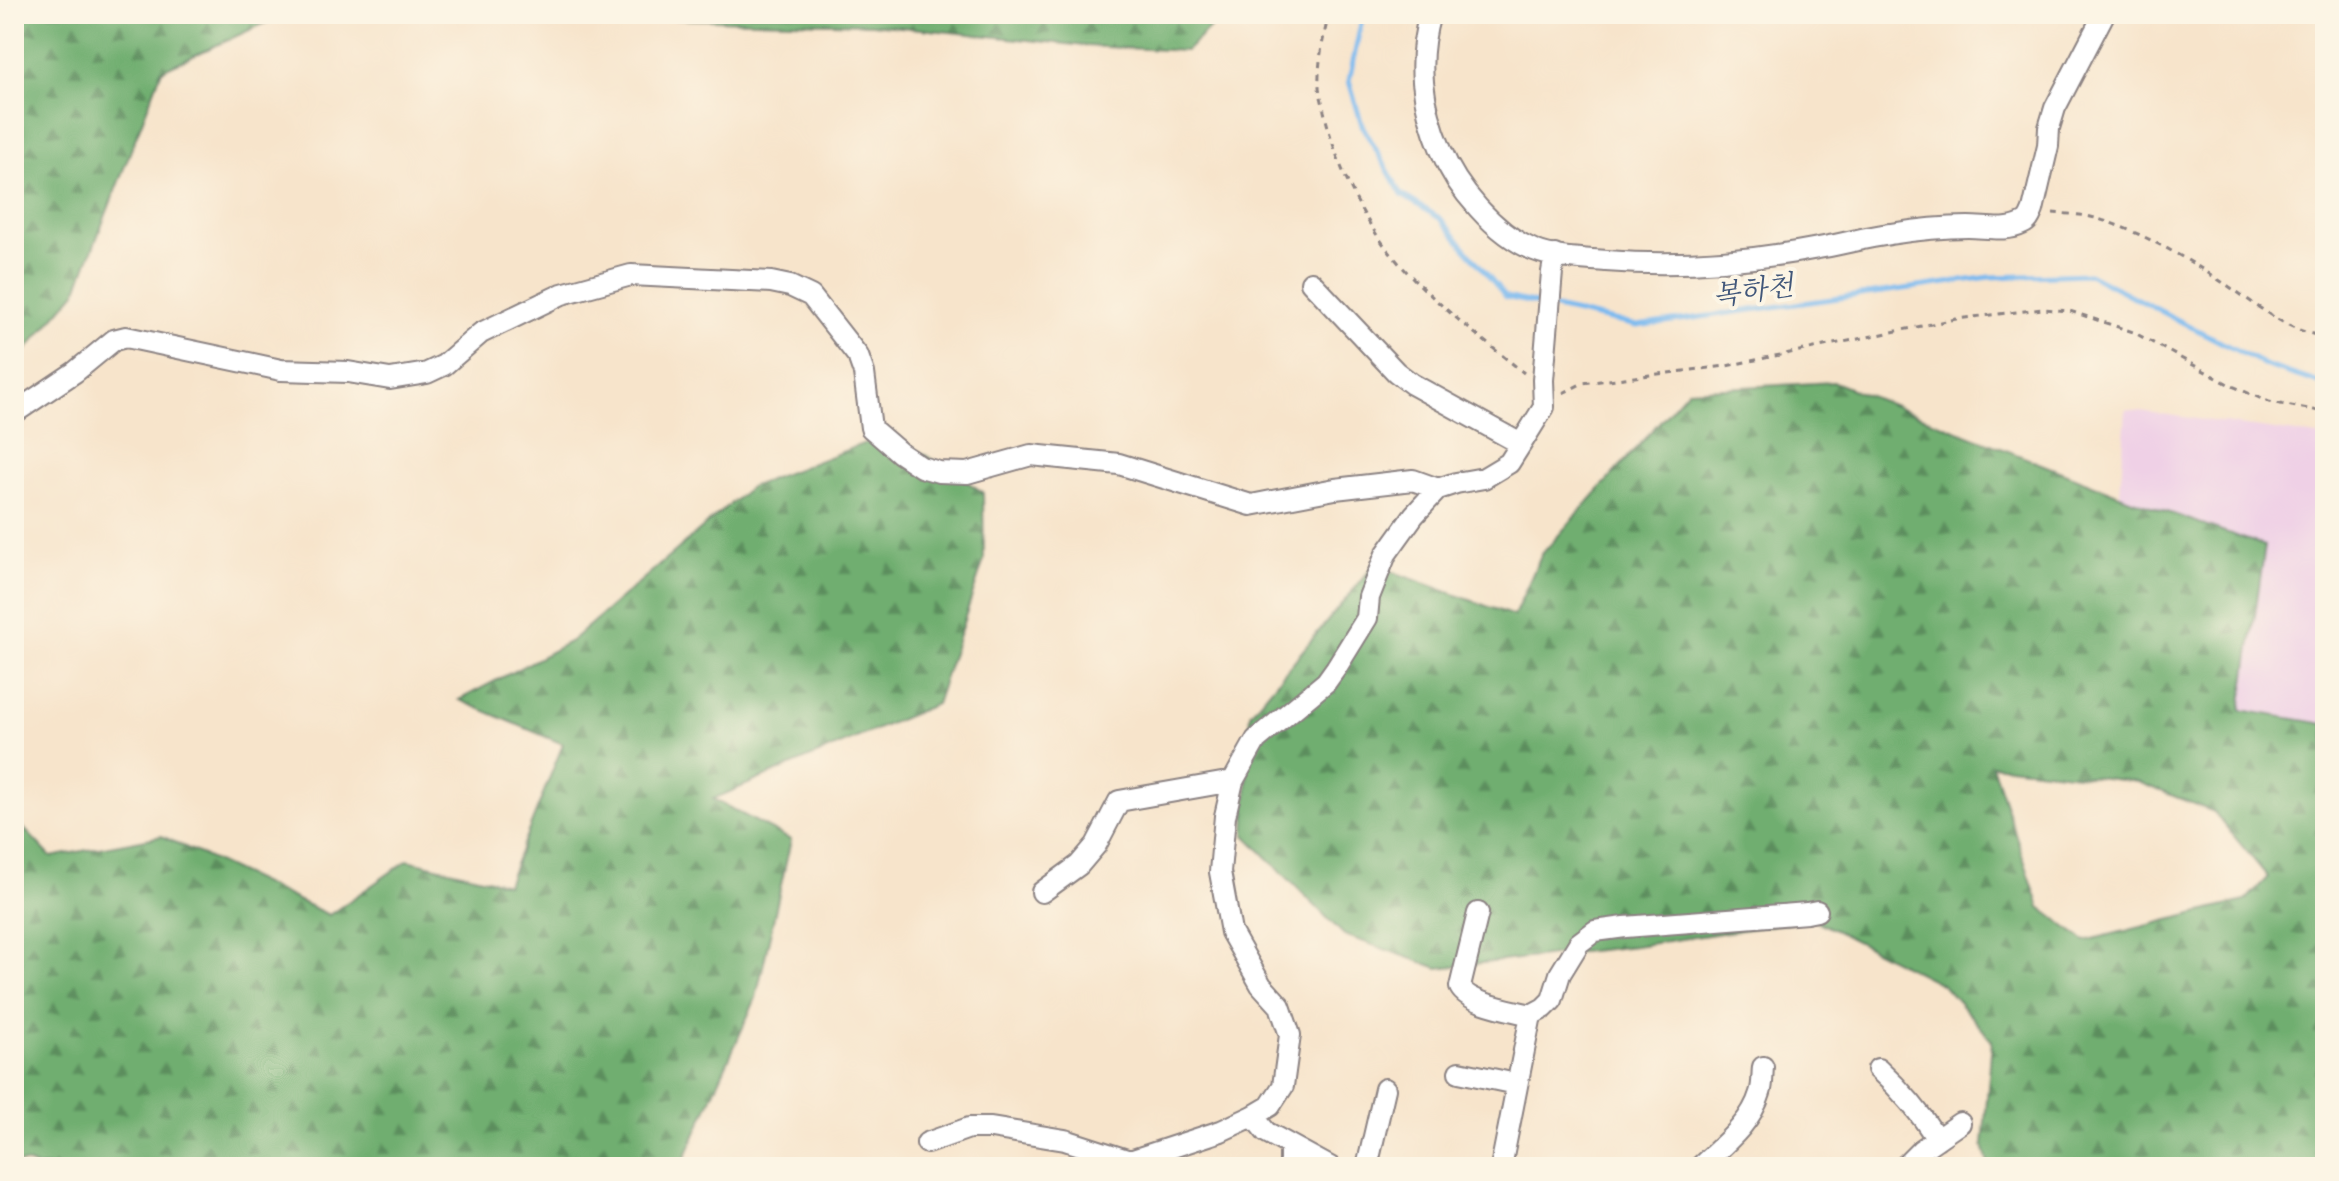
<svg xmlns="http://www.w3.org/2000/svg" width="2339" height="1181" viewBox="0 0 2339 1181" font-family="'Libre Bodoni','Noto Serif KR',serif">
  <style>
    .built { fill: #efd0e6 }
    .forest { fill: url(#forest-firs); stroke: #486856; stroke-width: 2; fill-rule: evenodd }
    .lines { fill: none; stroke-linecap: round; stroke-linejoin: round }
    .stream { stroke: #7bbaef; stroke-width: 5 }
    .minor-casing { stroke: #8c8383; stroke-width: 24 }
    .path { stroke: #8c8383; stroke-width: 3; stroke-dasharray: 6 6; stroke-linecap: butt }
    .minor { stroke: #fff; stroke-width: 20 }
    .labels { text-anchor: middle; stroke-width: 8; stroke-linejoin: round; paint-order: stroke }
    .water-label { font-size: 28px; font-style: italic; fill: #41577a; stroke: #fcf5e5 }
  </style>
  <defs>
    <pattern id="forest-firs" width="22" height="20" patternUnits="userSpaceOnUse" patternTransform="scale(2)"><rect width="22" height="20" fill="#6fae70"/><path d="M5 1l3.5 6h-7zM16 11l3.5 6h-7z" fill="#5b8d5d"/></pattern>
  </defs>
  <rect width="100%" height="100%" fill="#fcf5e5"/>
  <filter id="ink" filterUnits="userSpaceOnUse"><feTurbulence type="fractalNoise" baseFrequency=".0125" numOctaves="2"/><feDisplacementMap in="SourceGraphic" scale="16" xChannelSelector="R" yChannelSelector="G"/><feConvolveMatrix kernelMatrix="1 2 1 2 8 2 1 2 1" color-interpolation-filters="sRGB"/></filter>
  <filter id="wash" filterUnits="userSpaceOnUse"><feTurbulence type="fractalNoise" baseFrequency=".006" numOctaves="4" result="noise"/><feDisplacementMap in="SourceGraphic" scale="32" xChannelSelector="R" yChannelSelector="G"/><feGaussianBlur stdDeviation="1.8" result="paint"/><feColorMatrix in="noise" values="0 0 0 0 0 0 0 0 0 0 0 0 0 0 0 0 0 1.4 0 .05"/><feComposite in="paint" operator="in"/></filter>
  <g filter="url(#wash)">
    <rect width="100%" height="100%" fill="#f7e4cb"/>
    <!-- built -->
    <path class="built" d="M2126,409l199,28v287l-84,-14 24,-164 -145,-51z"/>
    <!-- forest -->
    <path class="forest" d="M14,14h271l-123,56 -86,222 -55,64 -7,4z
      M568,14h656l-38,37 -101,-5 -213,-22 -283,-7z
      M1834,382l296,117 135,47 -24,164 84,14v443h-336l-6,-22 9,-105 -49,-55 -130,-66 -178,27 -197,22 -94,-33 -99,-100 5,-121 124,-149 140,51 27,-61 147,-165zM1992,765l146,17 76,30 54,65 -23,24 -160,40 -45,-34z
      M891,433l92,59 1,68 -48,144 -223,95 78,41 -35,158 -75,169h-646l-8,-4h-13v-345l37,39 111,-21 167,79 79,-55 99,24 56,-140 -104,-44 112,-59 179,-154z"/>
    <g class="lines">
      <!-- stream -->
      <path class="stream" d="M1363,14l-14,67 13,44 40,70 39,24 65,78 40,9
        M1555,308l82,18 353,-49 99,-3 178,92 58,19"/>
    </g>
  </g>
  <g filter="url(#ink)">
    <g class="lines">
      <defs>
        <path id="minor" d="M1430,14c-14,48 -8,91 11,136 15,38 54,84 93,100 22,9 49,9 72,11 73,6 146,0 218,-14 22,-4 43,-10 66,-13 25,-4 52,-7 78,-7 18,0 38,5 54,-3 7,-3 8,-7 11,-14l15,-64 1,-18 6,-20 49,-94
          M1311,282l85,90 16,12 109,60
          M14,413l61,-41 39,-32 12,-3 155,33 67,2 42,7 37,-6 17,-8 37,-32 81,-39 69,-19 140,7 19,4 21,10 47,60 6,17 7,55 29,25 21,14 18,5 28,1 64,-18 88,9 132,41 84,-16 78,-9 25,9
          M1042,892l37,-27 17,-20 23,-44 114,-20
          M1478,913l-18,74c9,17 52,23 71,28l13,-7 8,-8 8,-26 19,-31 16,-12 30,-4 182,-14 10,-2
          M1878,1069c24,22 42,43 59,70
          M1459,1072l57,12
          M1253,1116l13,16 64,35
          M927,1143l42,-15h22l74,12 65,21
          M1123,1167l7,-6 91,-30 32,-15 17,-10 13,-20 7,-51 -10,-29 -19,-21 -30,-53 -11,-60 5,-56 8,-35 23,-41 70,-58 10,-14 31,-50 2,-21 17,-43 28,-39 24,-26 18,-6 28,-5 25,-15 12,-19 23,-37 -1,-27 9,-108 3,-17
          M1290,1167v-21
          M1367,1167l18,-78
          M1501,1167l30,-152
          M1700,1167c23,-22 51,-43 60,-74 3,-8 2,-18 3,-26
          M1904,1167l17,-17 39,-27"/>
      </defs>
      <!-- minor casing -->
      <use href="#minor" class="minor-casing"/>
      <!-- path -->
      <path class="path" d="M1329,14c-6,23 -11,49 -10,73 1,8 4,16 5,24 14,61 43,122 88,166 34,35 74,65 112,96
        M2053,213c13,1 29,1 42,5 45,13 88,38 127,64 32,20 65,51 103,54
        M1563,393l20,-10 143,-17 230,-47 86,-10 28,2 63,21 97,53 39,17 56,10"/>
      <!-- minor -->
      <use href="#minor" class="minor"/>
    </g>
  </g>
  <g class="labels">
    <!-- water labels -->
    <g class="water-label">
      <text transform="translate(1753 290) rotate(-8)" y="10">복하천</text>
    </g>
  </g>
  <!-- margin -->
  <rect width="2339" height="1181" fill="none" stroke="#fcf5e5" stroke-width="48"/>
</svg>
